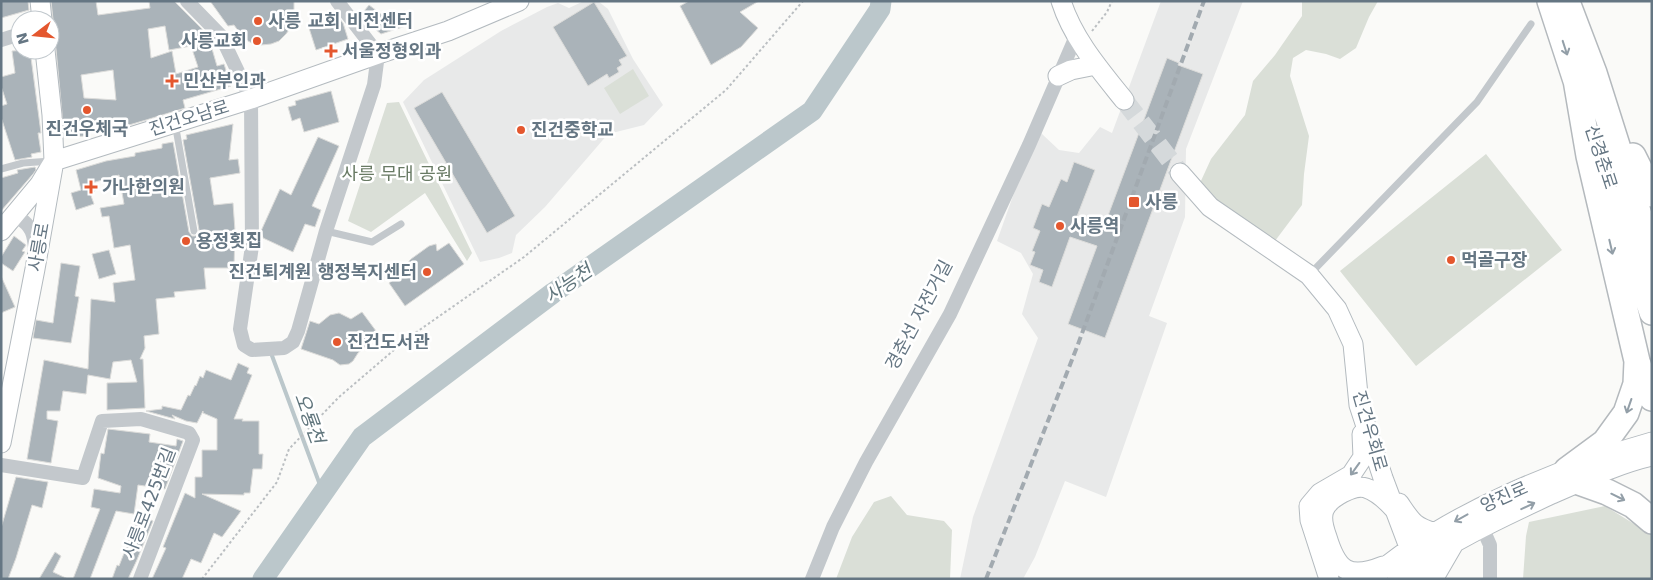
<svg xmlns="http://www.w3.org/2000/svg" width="1653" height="580" viewBox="0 0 1653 580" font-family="'DejaVu Sans','Noto Sans KR',sans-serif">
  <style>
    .built { fill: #e8e9e9 }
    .green { fill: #dadfd7 }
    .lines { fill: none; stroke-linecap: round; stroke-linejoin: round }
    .stream { stroke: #bbc7cb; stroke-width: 4 }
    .river { stroke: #bbc7cb; stroke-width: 21 }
    .building { fill: #aab3b9; stroke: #dcdcda; fill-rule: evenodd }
    .secondary-tunnel { stroke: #d5d9db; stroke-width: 19; stroke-dasharray: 19 9; stroke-linecap: butt }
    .secondary-casing { stroke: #b3babf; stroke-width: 21 }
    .highway-casing { stroke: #b4b9bd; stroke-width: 28 }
    .path { stroke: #bbbfc2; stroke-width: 2; stroke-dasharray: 2.5 2.5; stroke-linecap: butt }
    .lane { stroke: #c3c8cc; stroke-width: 7 }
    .street { stroke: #c3c8cc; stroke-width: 14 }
    .secondary { stroke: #fff; stroke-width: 19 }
    .highway { stroke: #fff; stroke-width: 25 }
    .rail { stroke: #a2aab0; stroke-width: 4; stroke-dasharray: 8 4; stroke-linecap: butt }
    .oneway { stroke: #939fa8 }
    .poi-dot { fill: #e4572e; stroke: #fff; stroke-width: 2 }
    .labels { text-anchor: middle; stroke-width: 5; stroke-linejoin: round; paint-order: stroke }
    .poi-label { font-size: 18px; font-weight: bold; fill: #657683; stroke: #fff; text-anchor: start }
    .street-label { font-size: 18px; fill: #657683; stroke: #fff }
    .park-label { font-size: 18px; fill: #687a64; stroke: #fff }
    .water-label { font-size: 19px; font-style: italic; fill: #60757c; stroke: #fff }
  </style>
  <rect width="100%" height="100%" fill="#fafaf8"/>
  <!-- built -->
  <path class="built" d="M584,1h14l10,8 25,50 30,46 -19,20 -36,9 -63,73 -29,28 -4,18 -13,5 -19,4 -77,-160 21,-22 77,-49 46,-24 11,-4 11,5z
    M1161,1h82l-57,148 -1,68 -36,99 18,7 -61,174 -41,-16 -30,76 -12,22h-63l13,-62 65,-179 -16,-24 11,-40 -12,-21 -24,-12 17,-48 27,-60 18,17 20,3 21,-26 12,6z"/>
  <!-- green -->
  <path class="green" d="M1302,1h76l-9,16 -13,31 -16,11 -14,-5 -20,-4 -13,8 -3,18 19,60 -5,38 -2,31 -27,36 -61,-37 -14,-21 11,-24 34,-44 8,-34 22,-26 27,-39z
    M633,69l16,27 -29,18 -16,-26z
    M399,102l73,151 -5,8 -42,-68 -54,39 -23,-11 39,-118z
    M1486,154l76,96 -146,116 -76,-95z
    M891,496l16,19 37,6 8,9 -2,49h-114l16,-42 22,-35z
    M1605,506l47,29v44h-129l3,-43 3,-14z"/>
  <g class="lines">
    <!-- stream -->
    <path class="stream" d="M271,353l52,140"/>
    <!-- river -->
    <path class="river" d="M263,579l99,-142 191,-144 259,-182 68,-102 1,-8"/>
  </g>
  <!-- building -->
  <path class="building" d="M1,1h27l1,9 -28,8z
    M51,1h45l2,14 52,-7 -1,-7h25l34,34 9,31 7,-2 7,22 -48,14 2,8 -39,12 -17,5 -11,2v-2l-19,4 -2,3 -10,1v3l-20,1 -3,-3 -8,-85 -4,-19 1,-11zM165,26l4,24 22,-4 7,21 -22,7 -4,-23 -21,7 -3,-29zM113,70l3,30 -32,-2 -3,-23z
    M210,1h84v16l-3,10 -5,7 -7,7 -8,3 -10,1 -9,-2 -8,-4 -10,-14 -6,1z
    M689,1h70l-19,11 18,16 -17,19 -30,18 -31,-59z
    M594,2l33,54 -8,4 3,5 -5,3 2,4 -10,6 -2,-4 -19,12 -35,-59z
    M369,5l16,12 20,-6 4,14 -28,9 -21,-18z
    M330,11l5,7 3,-1 5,6 5,16 -32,11 -7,-22 8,-3 -1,-9z
    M30,50l11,83h-3l3,19 -10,2 1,3 -17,3 -14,-43v-11l6,-2 -6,-18v-9l14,-4 -3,-22z
    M1167,58l12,5 -1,2 25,9 -98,264 -37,-14 29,-78 -27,-9 -18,50 -13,-5 4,-12 -13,-5 5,-13 -3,-1 8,-20 -7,-3 9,-24 7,3 12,-28 6,3 7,-20 21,8 -19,49 27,10z
    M331,91l8,31 -35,10 -4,-14 -8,3 -4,-14 8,-2 -1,-4z
    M442,92l73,124 -28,17 -73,-125z
    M233,124l-4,36 9,-1 2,14 -30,5 4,27 19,-2 2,28 -1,37h-30l2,21 -32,3 1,5 -19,2 3,35 -15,2 1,12 -5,11h3l2,49 -38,2v-27l30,-1 -6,-22 -18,2 -3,17 -22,-4 -2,19 -23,-3 -3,20h-13v8l11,2 -7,42 -24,-4 17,-99 44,9 3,-70 24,3 -2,-19 22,-3 -5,-35 -16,3 -5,-32 -7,1 -2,-9 24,-4 -5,-29 -27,8 3,8 -5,2 4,11 -18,6 -5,-17 10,-3 -5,-20 30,-9 29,-5v-3l27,-5v-4l11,-2 16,90 3,4h3l4,-3v-3l-16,-90 4,-1 -1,-4z
    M318,137l21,9 -27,60 9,4 -6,17 -10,-3 -12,28 -30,-14 -2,-7 19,-42 11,6z
    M35,167l1,3 -3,4 -32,37v-33l17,-5 -1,-3z
    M14,236l12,9 -4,6 3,1 -12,19 -12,-8v-6z
    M449,243l15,21 -59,42 -16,-23 8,-6 7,-11 7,-7 18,-13 7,-2 1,7z
    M109,250l7,24 -17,5 -7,-25z
    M61,263l19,3 -5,30 4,1 -8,46 -38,-5 3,-18 17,3z
    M1,276l14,31 -14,6z
    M362,312l17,23 -21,18 -5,8 -4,3 -9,1 -7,-5 -32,-11 9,-28 9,3 11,-9 9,-2 12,6z
    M238,363l11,5 -2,5 5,2 -18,44h9l-1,2h17v33h4l-1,15h-9l-3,24h-6v2l-42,-1 39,17 -19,26 -8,-4 -13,30 -10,-4 -9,20h-30l14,-31 -3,-1 22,-54 10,5v-21h7v-27h15v-31l-14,-6v-2l-6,12 -11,-2 -14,-6 3,4 -29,-8 16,-2v-3l19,4 7,-15 2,1 5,-11 1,1 4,-10 3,2 3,-8 25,10z
    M108,429l42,5 -1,8 27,4 1,-7 6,2 -18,48 -27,-4 -4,29 -18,-3 -26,68h-17l27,-70 -9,-2 3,-18 26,4 1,-7 -23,-8 3,-25 3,1z
    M16,477l32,5 -6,26 -10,-3 -16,53 -8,21h-7v-51z
    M139,515l14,6 -17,41 -8,17h-16l5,-14 2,1z
    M55,552l6,4 -8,16 15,7h-29z"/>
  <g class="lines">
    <!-- secondary-tunnel -->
    <path class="secondary-tunnel" d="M1124,100l56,73"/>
    <defs>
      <path id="secondary" d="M40,1l2,19
        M1061,1c12,38 39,69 63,99
        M1058,76l13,-6 25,-5
        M1180,173l30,34 99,68 28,34 16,35 6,61 24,73 38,101
        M1,231l39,-47 14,-23 197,-62 127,-45 70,-23 71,-30
        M1,443l34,-174 19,-108 -2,-46 -7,-65
        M1399,503c13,19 14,23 36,30
        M1383,566c-35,14 -46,4 -56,-29 -3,-8 -6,-19 -3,-27 5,-12 30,-26 42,-22 12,4 20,12 28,21
        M1329,579l-19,-59 -1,-14 11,-13 31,-18 12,-18 -1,-23
        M1371,579c72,-64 188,-111 281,-137
        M1397,579c48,-35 101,-60 155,-85 33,-14 65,-30 100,-38
        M1435,579v-3l18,-31"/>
      <path id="highway" d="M1550,1l31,95
        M1567,2l27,71 58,183
        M1633,156l19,38
        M1615,199l37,113
        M1638,364l8,25 6,9
        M1567,470l38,-28 21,-29 10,-29 1,-23 -48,-205 -13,-76
        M1579,482l28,10 26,13 19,16"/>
    </defs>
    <!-- secondary casing -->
    <use href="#secondary" class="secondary-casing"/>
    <!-- highway casing -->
    <use href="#highway" class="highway-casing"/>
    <!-- path -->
    <path class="path" d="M1092,31l15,-19 5,-11
      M202,579l75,-97 12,-33 50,-52 69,-59 116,-81 202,-167 77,-89"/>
    <!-- lane -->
    <path class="lane" d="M175,123l19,108
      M1,169l22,-6 28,-2
      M326,231l46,11 29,-18
      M1309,275l168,-173 54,-78"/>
    <!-- street -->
    <path class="street" d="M187,1l34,35 30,63 1,147 -12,83 4,16 8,5 32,-2 9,-6 5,-11 28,-100 48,-146 4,-31 -41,-53
      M1,40l19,-6
      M7,224l12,-6c13,8 15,17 16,31
      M1,465l82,13 19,-57 39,-2 48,14 4,7 -53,139
      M1482,527l8,18v34
      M812,579l21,-52 33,-65 84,-148 79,-169 48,-111"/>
    <!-- secondary -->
    <use href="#secondary" class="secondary"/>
    <!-- highway -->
    <use href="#highway" class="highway"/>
    <!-- rail -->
    <path class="rail" d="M986,579l91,-232 127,-346"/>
  </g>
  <!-- one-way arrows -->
  <defs><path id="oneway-shaft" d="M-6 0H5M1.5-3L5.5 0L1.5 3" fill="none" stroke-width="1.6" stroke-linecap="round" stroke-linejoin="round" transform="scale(1.25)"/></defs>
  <g class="oneway">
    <use href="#oneway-shaft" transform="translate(1565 48) rotate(72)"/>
    <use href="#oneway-shaft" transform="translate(1611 247) rotate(77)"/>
    <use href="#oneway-shaft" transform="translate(1629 406) rotate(109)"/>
    <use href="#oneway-shaft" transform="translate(1355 469) rotate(126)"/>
    <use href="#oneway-shaft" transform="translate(1618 497) rotate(26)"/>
    <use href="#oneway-shaft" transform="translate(1528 506) rotate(-25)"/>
    <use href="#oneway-shaft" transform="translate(1461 518) rotate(151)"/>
  </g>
  <!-- markers -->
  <g class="poi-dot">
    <circle cx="258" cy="21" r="5"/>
    <circle cx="257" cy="41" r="5"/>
    <path d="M328.5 43.5h5v5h5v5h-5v5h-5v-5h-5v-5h5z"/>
    <path d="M169.5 73.5h5v5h5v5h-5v5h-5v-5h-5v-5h5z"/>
    <circle cx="87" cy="110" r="5"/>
    <circle cx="521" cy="130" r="5"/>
    <path d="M88.5 179.5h5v5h5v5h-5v5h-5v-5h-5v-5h5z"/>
    <rect x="1128" y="196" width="12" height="12" rx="2.5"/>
    <circle cx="1060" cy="226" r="5"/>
    <circle cx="186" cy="241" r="5"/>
    <circle cx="1451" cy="260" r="5"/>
    <circle cx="427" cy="272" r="5"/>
    <circle cx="337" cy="342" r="5"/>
  </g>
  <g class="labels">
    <!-- poi labels -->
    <g class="poi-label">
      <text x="268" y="27">사릉 교회 비전센터</text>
      <text x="247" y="47" text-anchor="end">사릉교회</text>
      <text x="342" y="57">서울정형외과</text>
      <text x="183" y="87">민산부인과</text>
      <text x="87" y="135" text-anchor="middle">진건우체국</text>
      <text x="531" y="136">진건중학교</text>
      <text x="102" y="193">가나한의원</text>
      <text x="1145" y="208">사릉</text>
      <text x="1070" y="232">사릉역</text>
      <text x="196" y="247">용정횟집</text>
      <text x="1461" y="266">먹골구장</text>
      <text x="417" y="278" text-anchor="end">진건퇴계원 행정복지센터</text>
      <text x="347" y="348">진건도서관</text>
    </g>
    <!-- street labels -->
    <g class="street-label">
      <text transform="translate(189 118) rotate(-17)" y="6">진건오남로</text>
      <text transform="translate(1601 157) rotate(72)" y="6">신경춘로</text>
      <text transform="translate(39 247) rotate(-80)" y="6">사릉로</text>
      <text transform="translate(919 315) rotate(-62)" y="6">경춘선 자전거길</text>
      <text transform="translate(1370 431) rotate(74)" y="6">진건우회로</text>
      <text transform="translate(1504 497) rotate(-24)" y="6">양진로</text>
      <text transform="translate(149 503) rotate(-69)" y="6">사릉로425번길</text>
    </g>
    <!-- park labels -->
    <g class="park-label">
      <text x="397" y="180">사릉 무대 공원</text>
    </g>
    <!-- water labels -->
    <g class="water-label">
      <text transform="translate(568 283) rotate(-35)" y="7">사능천</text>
      <text transform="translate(310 418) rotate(70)" y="7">오룡천</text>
    </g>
  </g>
  <!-- border -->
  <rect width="1653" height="580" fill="none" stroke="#657683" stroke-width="5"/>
  <!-- north arrow -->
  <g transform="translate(35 35) rotate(254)"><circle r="24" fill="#ffffff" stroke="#c1c8cd"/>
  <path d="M0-4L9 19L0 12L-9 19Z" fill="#e4572e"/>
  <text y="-8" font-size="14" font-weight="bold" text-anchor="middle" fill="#657683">N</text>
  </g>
</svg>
